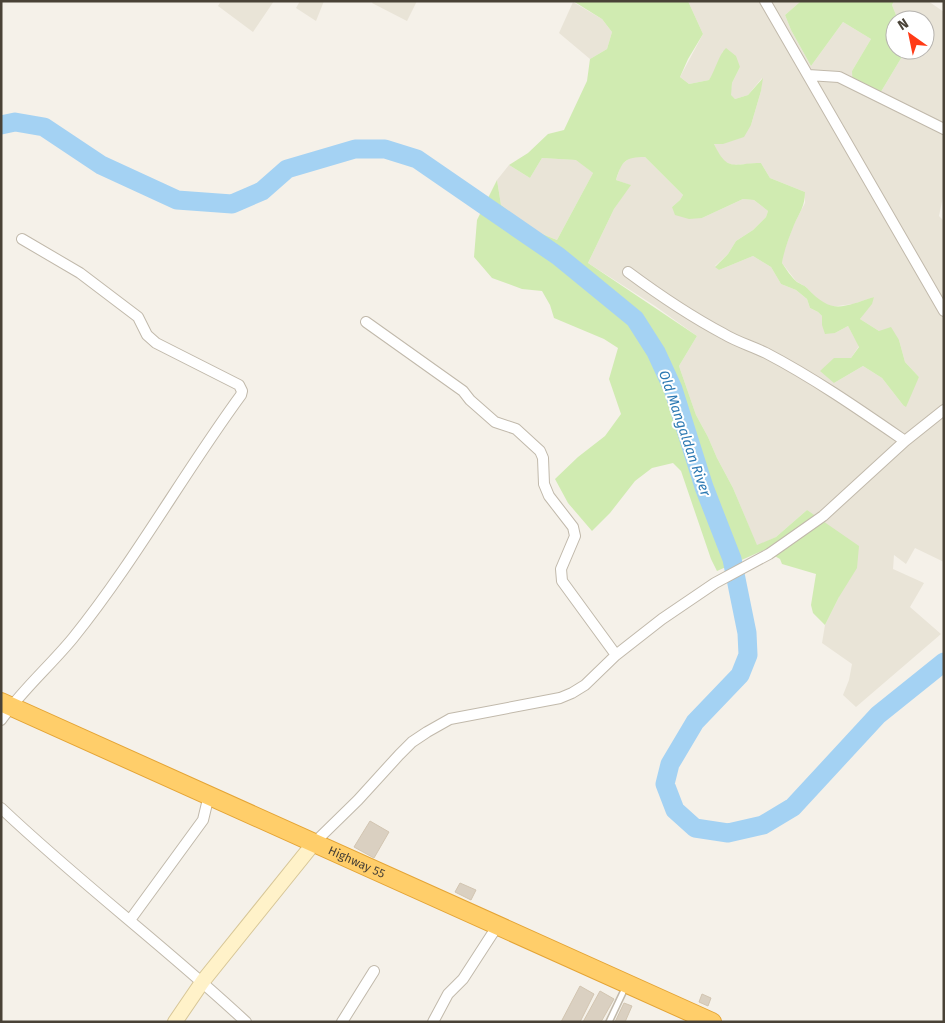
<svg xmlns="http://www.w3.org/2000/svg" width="945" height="1023" viewBox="0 0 945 1023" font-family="'Fira Sans',sans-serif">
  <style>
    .residential { fill: #e9e4d7 }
    .green { fill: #d0ebb1 }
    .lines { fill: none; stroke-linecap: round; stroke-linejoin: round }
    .river { stroke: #a4d2f3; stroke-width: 19 }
    .building { fill: #dad0c1; stroke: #d2c5b1 }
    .lane-casing { stroke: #c1b9ab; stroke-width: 8 }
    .street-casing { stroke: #c1b9ab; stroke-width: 12 }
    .secondary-casing { stroke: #d7c697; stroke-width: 16 }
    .highway-casing { stroke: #e4a435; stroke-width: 20 }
    .lane { stroke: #fff; stroke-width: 5 }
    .street { stroke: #fff; stroke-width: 10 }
    .secondary { stroke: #fff2c9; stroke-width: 14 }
    .highway { stroke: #ffce6a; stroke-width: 18 }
    .labels { text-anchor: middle; stroke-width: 4; stroke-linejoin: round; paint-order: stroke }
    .street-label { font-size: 12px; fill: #494237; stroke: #fff }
    .water-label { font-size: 14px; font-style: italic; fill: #2a78b2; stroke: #fff }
  </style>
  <rect width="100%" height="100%" fill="#f5f1e9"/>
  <!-- residential -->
  <path class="residential" d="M221,1h53l-21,31 -35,-26z
    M300,1h24l-8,20 -20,-13z
    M373,1h44l-10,20 -35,-18z
    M688,1h113l-16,14 6,15 20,36 32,-44 28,17 -19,32 24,29 30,-50h19v-30h-27l-6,-15 2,-4h34l16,11v180l-5,24 5,5v341l-29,-14 -9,16 -12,-9 -1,14 31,14 -14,24 31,27 -85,73 -13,-12 6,-15 3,-16 -30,-21 3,-18 14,-28 -32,-87 -31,27 -19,9 -24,-58 -16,-30 -9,-21 -12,-22 -17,-49 18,-30 -42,-30 -67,-43 26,-54 16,-24 -14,-5 5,-15 10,-8h14l38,38 -3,5 -8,7 30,11 41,-19 11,1 14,11 -2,6 -13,13 -17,11 -8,13 -13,12 4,4 34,-14 18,11 10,17 15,6 11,9 3,9 8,4 4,4v9l13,8 13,-7 11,20 -8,12h-17v25l29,-17 19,12 21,27 16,-28 -14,-15 -6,-22 -20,-9 -19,-12 14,-22 -21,7 -23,3 -12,-7 -12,-13 -10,-6 -14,-18 1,-9 11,-30 11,-21v-11l-35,-14 -9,-15 -28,2 -8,-3 -5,-5 -6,-13 37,-19 10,-34 1,-13 -14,17 -13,4 -5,-4 2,-12 8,-16 -17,-16 -8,20 -6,9 -20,4 -9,-7 23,-43z
    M573,2l29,17 10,13 -5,17 -17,10 -31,-26z
    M542,158l35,2 16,13 -36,67 -25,-10 -31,-25 -4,-25 12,-15 21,13z"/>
  <!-- green -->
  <path class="green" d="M573,1h115l15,33 -15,25 -8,18 9,7 20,-4c6,-9 10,-26 17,-32l10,8 4,11 -8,16 -1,12 4,4 13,-4 15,-17 -2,13 -10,34 -7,12 -21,7h-9c14,29 19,19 47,19l9,15 35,14c0,15 -6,21 -11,33 -5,13 -10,25 -12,38 4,6 9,14 15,19 3,2 7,3 10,6 25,27 35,19 67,9l-2,7 -12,15 19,12 12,-4 8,13 6,22 14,15 -13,30 -3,-2 -21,-27 -19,-12 -29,17 -14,-12 14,-13h17l8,-11 -11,-21 -13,7 -10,1 -3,-9v-9l-4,-4 -8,-4 -3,-9 -11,-9 -15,-6 -10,-17 -18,-11 -34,14 -4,-3 13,-13 8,-13 17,-11 13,-13 2,-6 -14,-11 -11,-1 -41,19 -13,1 -14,-4 -3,-8 8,-7 3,-5 -38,-38c-20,0 -23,4 -29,23l15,5 -17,24 -26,54 109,73 -18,30 17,49 12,22 9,21 16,30 24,57 19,-8 31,-27 52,36 -2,22 -18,29 -14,28 -12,-12 -2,-8 5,-31 -34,-10 -2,-5 -16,-9 -47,21 -6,-12 -30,-88 -8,-8 -21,5 -17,13 -25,32 -18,18 -24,-28 -13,-24 23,-22 27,-21 16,-22 -12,-35 9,-31 -14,-9 -50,-21 -4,-13 -8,-14 -20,-2 -30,-11 -18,-21 3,-37 20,-40 4,25 31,25 25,10 36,-67 -17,-13 -34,-2 -12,20 -21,-13 19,-12 20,-19 16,-4 23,-49 3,-22 17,-10 5,-17 -10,-13z
    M801,1h93l-2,4 6,15h-3v30h11l-30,50 -23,-11 -1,-18 19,-32 -28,-17 -32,44 -20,-36 -6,-15z"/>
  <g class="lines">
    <!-- river -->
    <path class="river" d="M1,125l14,-3 29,5 57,38 76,35 55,4 30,-13 25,-22 68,-20h30l32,10 141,97 77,63 21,33 17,37 31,98 28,72 15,74 1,22 -8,20 -45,47 -25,42 -5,20 10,26 20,18 33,5 35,-8 30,-18 85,-92 66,-53"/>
  </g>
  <!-- building -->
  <path class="building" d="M370,821l19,11 -15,26 -20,-11z
    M460,883l16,7 -5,10 -16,-8z
    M580,986l14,8 -14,28h-19z
    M600,991l14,8 -13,23h-18z
    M702,994l9,4 -3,8 -9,-4z
    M624,1003l8,3 -7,16h-10z"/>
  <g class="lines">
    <defs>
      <path id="lane" d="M609,1022l17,-36"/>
      <path id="street" d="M765,1l179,310
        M808,75l31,2 105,52
        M628,272c31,23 62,44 96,62 13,8 28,12 42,19 48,25 94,57 139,88
        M366,322l97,69 7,9 25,22 21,7 24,22 3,7 1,26 5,12 24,31 2,9 -14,33 1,12 54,74
        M1,720c21,-30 49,-54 72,-82 62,-77 110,-164 168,-243l1,-4 -3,-6 -83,-42 -9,-8 -9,-18 -58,-44 -58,-34
        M1,808c79,75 166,140 245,214
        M314,843l44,-43 41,-45 13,-13 15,-10 23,-13 110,-21 12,-5 13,-8 31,-30 46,-36 53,-36 54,-29 54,-38 82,-75 39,-31
        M130,920l73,-100 6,-25
        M342,1022l32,-51
        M433,1022l15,-28 15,-15 35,-54"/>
      <path id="secondary" d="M175,1022l28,-41 111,-138"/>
      <g id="highway">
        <path id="s1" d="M1,702l711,320"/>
      </g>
    </defs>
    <!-- lane casing -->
    <use href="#lane" class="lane-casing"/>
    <!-- street casing -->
    <use href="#street" class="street-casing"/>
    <!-- secondary casing -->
    <use href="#secondary" class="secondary-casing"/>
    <!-- highway casing -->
    <use href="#highway" class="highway-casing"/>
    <!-- lane -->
    <use href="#lane" class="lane"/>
    <!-- street -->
    <use href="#street" class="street"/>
    <!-- secondary -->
    <use href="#secondary" class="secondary"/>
    <!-- highway -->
    <use href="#highway" class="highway"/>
  </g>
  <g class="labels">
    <!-- street labels -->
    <g class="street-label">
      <text dy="4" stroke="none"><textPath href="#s1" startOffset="390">Highway 55</textPath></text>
    </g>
    <!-- water labels -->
    <g class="water-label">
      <text transform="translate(685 433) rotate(71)" y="5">Old Mangaldan River</text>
    </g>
  </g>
  <!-- border -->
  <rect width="945" height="1023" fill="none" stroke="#494237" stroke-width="5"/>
  <!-- north arrow -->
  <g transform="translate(910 35) rotate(327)"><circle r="24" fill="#ffffff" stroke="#b6b3af"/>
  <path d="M0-4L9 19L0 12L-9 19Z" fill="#ff3a16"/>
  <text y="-8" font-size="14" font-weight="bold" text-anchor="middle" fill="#494237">N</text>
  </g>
</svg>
